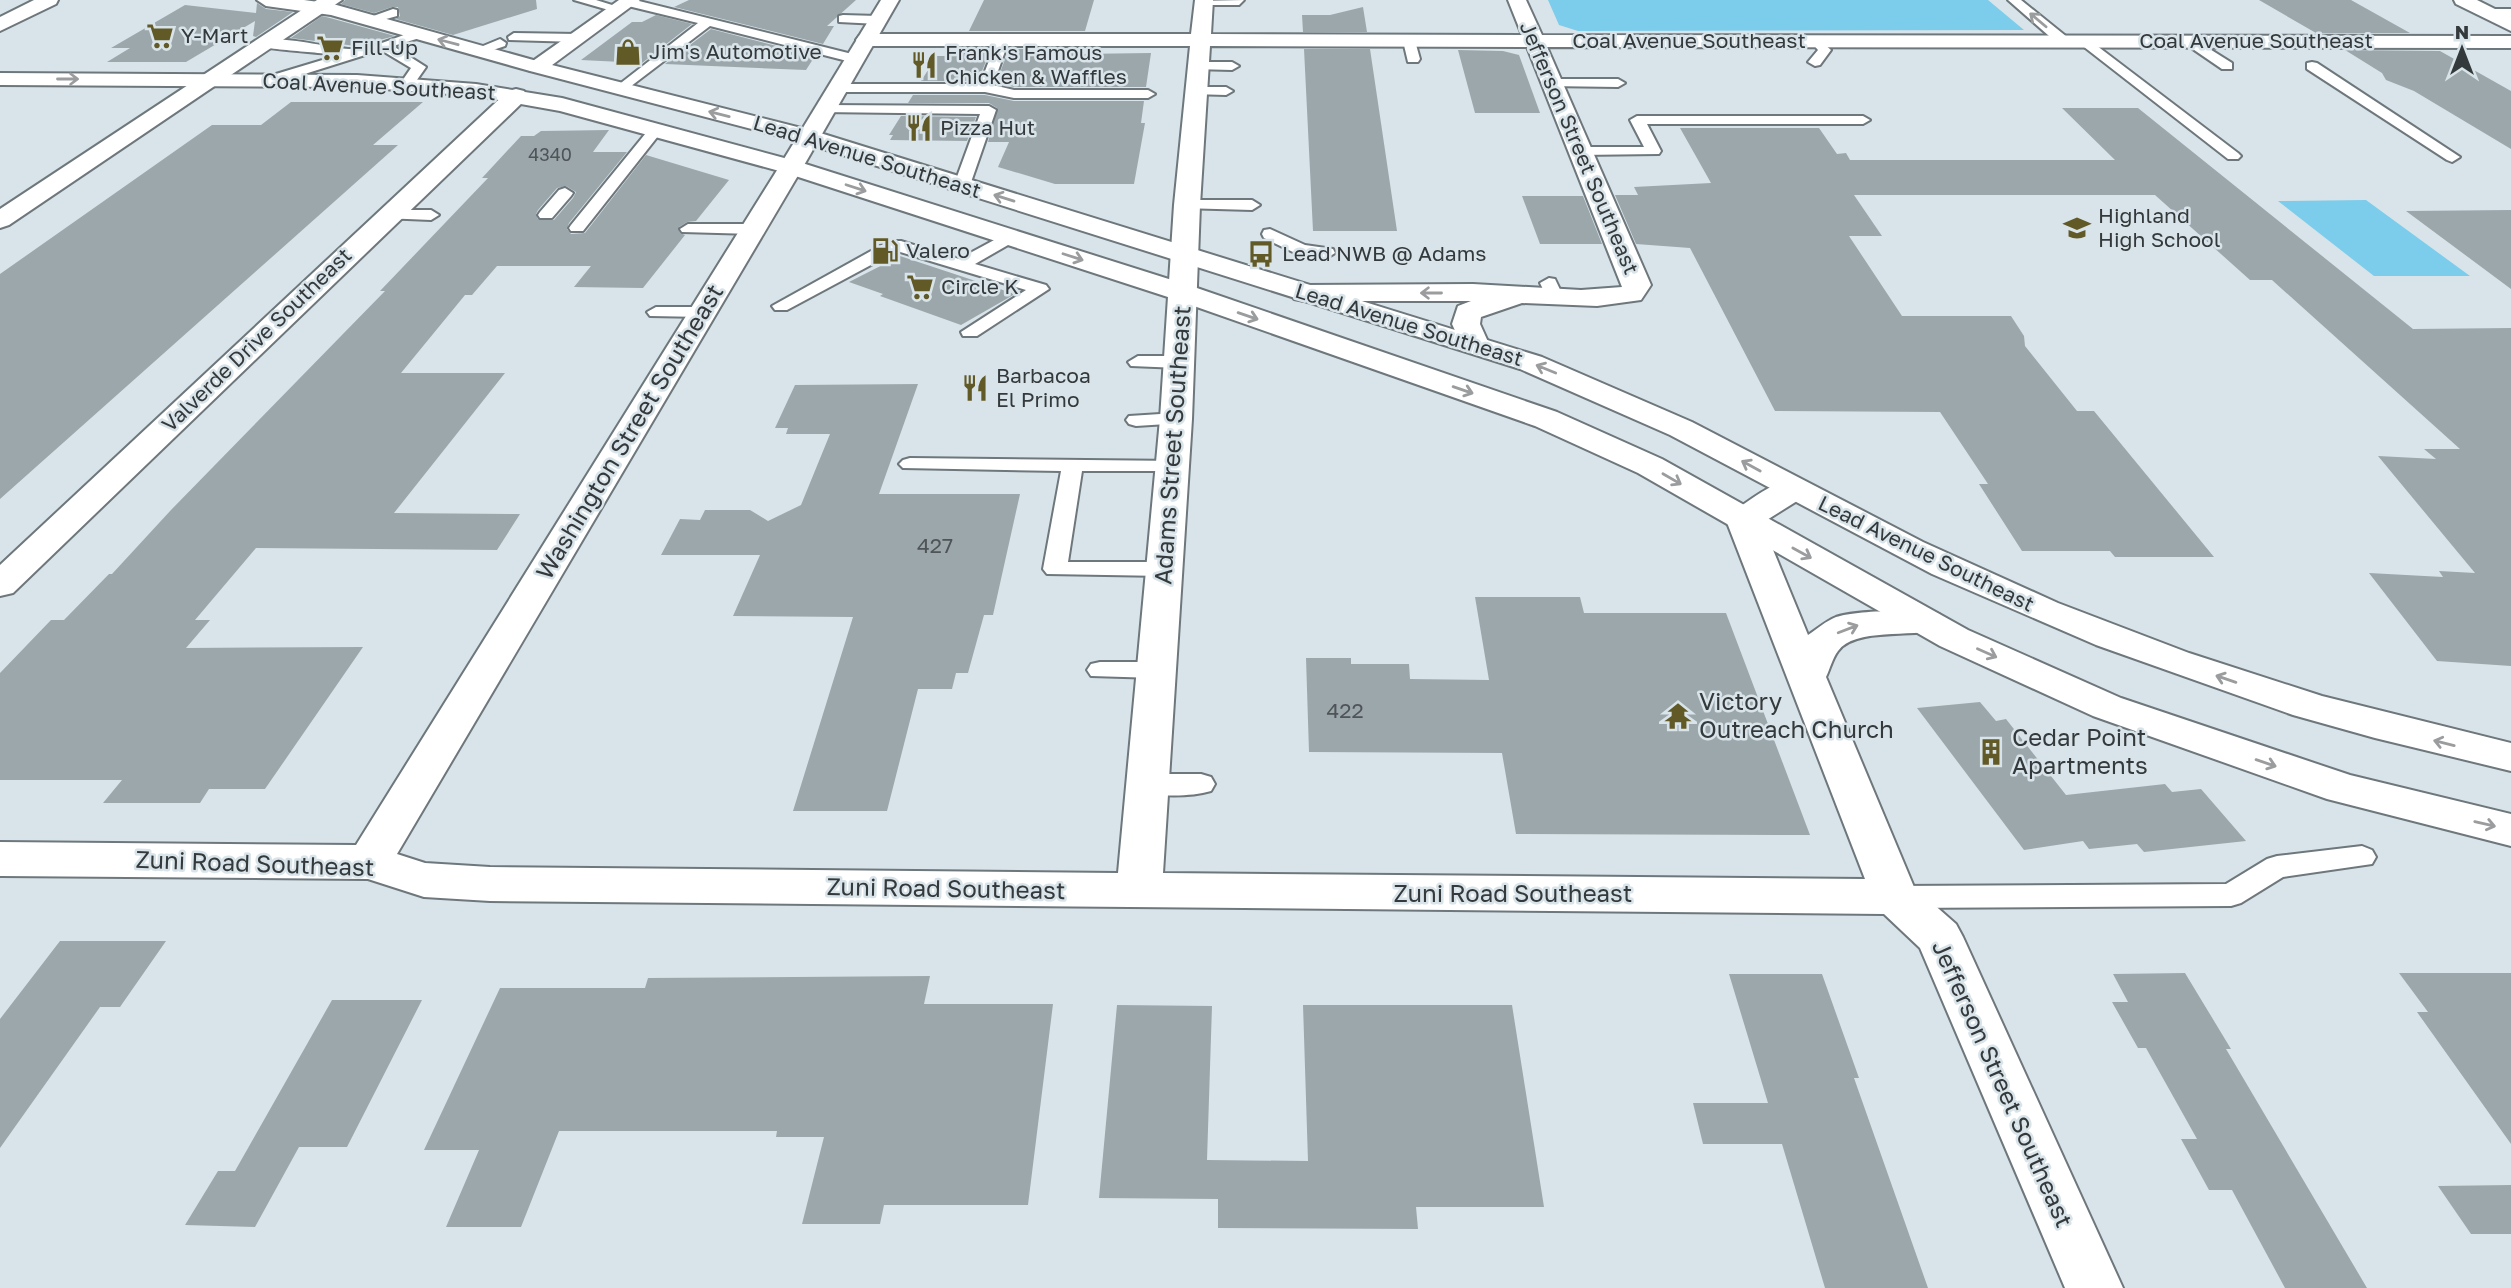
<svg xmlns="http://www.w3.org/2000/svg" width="2511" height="1288" viewBox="0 0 2511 1288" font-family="'Golos Text',sans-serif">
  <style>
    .green { fill: #7ccceb }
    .building { fill: #9ca7ac; fill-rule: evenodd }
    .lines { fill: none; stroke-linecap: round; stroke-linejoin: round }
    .service-casing { stroke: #6d777c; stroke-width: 4 }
    .minor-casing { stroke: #6d777c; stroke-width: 4 }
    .tertiary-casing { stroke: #6d777c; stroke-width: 4 }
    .secondary-casing { stroke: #6d777c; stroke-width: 4 }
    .service { fill: #fff; fill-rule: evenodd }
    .minor { fill: #fff; fill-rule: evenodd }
    .tertiary { fill: #fff; fill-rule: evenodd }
    .secondary { fill: #fff; fill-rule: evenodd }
    .oneway { stroke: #9a9c9d }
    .labels { text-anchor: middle; stroke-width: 5; stroke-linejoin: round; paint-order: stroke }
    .far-number-label { font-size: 18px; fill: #4e5457 }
    .far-poi-label { font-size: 21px; fill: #34393b; stroke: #d8e4e9; text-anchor: start }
    .far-street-label { font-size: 21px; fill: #34393b; stroke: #d8e4e9 }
    .number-label { font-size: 21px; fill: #4e5457 }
    .street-label { font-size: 24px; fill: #34393b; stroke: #d8e4e9 }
    .poi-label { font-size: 24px; fill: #34393b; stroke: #d8e4e9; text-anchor: start }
  </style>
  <rect width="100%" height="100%" fill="#d8e4e9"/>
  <!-- green -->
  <path class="green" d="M1548,0h440l36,30 -446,1 -19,-6z
    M2365,200h1l104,76h-96l-96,-75z"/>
  <!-- building -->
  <path class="building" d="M345,0h191l1,9 -84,26 -57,-16 4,-3 -2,-9h-6l-18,6 -33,-9z
    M689,0h167l-29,26h7l-11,18 -149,-37z
    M984,0h110l-9,31h-116z
    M2259,0h92l59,33h-94z
    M257,3l9,6 27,3 -37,25 -3,-1 2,-15 -69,41h-79l23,-14h-19l74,-43 71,8z
    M1363,7l4,25h-64l-1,-17h28z
    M656,15l36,9 -50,39 -61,-3 51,-38h10z
    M322,16l8,2 65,18 -39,10 -65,-8z
    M711,29l104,27 -9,14 -141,-6z
    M960,49h31l-13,32h-57l16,-25h20z
    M1009,49h71l-1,5 72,-1 -5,34h-132l-18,-4z
    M1304,49h66l27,182h-84z
    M1458,50l45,1 16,4 21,58h-65z
    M2345,50l95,1 71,40v58l-97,-58 -28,-11 -4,-7z
    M913,95h72l29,6h130l-3,22h4l-11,61h-79l-57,-17 11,-25h-21l9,-34 -8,-5h-81z
    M291,102h132l-50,43h25l-398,354v-225l212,-149h49z
    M2062,108h76l275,221 98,-1v338l-74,-5 -68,-88 74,4 -4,-6 36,2 -97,-117 58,3 -12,-10h36l-188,-169h-22l-95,-85h-301l28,41h-33l53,80h109l13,20 1,10 52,65h17l120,146h-99l-5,-6h-88l-43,-67h9l-48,-72 -165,-1 -85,-163 -54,-4 -21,-49h23l-4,-8 77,-4 -31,-55h139l18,26 9,-1 4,7h265z
    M901,116l75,1 -9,24 -77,-1 3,-5h-4z
    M609,130l-16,22h34l-58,71 -2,6 4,5 14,-1 61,-78 83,25 -33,41 -9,1 -8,5 1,6 5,2 -42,53 -69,-1 17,-21h-94l-25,29h-7l-64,78h104l-111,140 126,1 -23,36 -241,-2 -61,72h15l-24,28 177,-1 -98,142h-56l-9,14h-97l19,-23h-122v-107l51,-53h13l45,-46h3l59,-64 214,-219h-5l108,-113h-6l39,-42h13l7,-5zM566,186l10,6 -3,6 -19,22 -16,-1 -2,-5 2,-4 19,-22z
    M1522,196h61l19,48h-62z
    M2511,210v79l-105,-78z
    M900,256l115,38 -54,31 -81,-29 3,-2 -34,-12z
    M918,384l-39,110h141l-27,121h-9l-16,58h-12l-4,16h-34l-31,122h-94l60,-194 -120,-1 27,-61h-99l19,-36 20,1 5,-10h45l18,11 33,-16 29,-71h-44l2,-6h-13l20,-43z
    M1475,597h105l4,16h142l84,222 -294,-1 -14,-81 -193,-1 -3,-94h45v6h58l1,15 79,1z
    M1980,702l16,19 10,-2 60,76 99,-11 7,8 29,-3 45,52 -102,11 -7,-8 -48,5 -6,-8 -59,9 -107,-142z
    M60,941h106l-46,66h-20l-100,141v-129z
    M2185,973l46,76h-5l141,239h-82l-53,-98h-23l-28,-51h16l-51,-91h-8l-26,-46h16l-15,-28z
    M2399,973h112v171l-94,-132h11z
    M1729,974h93l37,104h-5l74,210h-103l-43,-144h-79l-10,-41h75z
    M930,976l-6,28h129l-25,201h-144l-4,19h-78l22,-87h-48l1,-6h-218l-38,96h-75l33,-77h-55l76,-162h145l3,-10z
    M332,1000h90l-75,147h-48l-44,80 -70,-2 33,-54h17z
    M1117,1005l95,1 -5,154 101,1 -5,-156h209l32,202h-128l2,22 -200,-1v-29l-119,-1z
    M2511,1185v49h-40l-33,-48z"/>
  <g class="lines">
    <defs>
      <path id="service" d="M574,0h22l29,9 -6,4z
        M623,0h12l225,56 2,3 -7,4 -145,-37 -88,67 -5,-1v-6l81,-63 -74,-18z
        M1244,0l-5,5h-35l-6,-4z
        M2008,0h13l46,37v6h-10z
        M393,9l4,1v6l-29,8 -6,-4z
        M2487,9h24v8l-28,-1v-6z
        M843,15l35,1 6,4 -6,4 -39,-2v-6z
        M419,30l4,1v6l-30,9 33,21 -14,20 -5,1 -7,-4 11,-16 -30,-18 -105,33h-10v-6l73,-22c-13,-2 -80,-6 -84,-10 18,-15 79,6 101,4 19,-1 44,-14 63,-19z
        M514,33l64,1 6,4 -6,4 -69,-2 -1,-3z
        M1003,36l6,4 -16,45 21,5h134l7,4 -7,4h-134l-29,-6h-147l-7,-4 7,-4h142l17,-44z
        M2084,36l154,117 3,3 -3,3h-10l-149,-116v-6z
        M2189,36l43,27v6h-10l-38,-26v-6z
        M1409,37l6,4 5,18 -2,3h-10l-5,-21z
        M1816,37l15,13 -11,15 -5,1 -7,-4 10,-12 -8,-9z
        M500,39l6,4 -1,3 -27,9 -7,-4z
        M1198,62h34l7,4 -7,4 -39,-1 -2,-3z
        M2312,62l5,1 143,94 -8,5 -5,-2 -140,-91v-6z
        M1552,79h66l7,4 -7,4 -71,-1 -2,-3z
        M1196,87h30l7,4 -7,4 -35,-1v-6z
        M825,105l164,1 7,4 -26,75 -8,5 -8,-5 26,-71 -160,-2 -2,-3z
        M1637,116h226l7,4 -7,4h-216l14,27 -2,3 -79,1 -7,-4 7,-4h64l-14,-27z
        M655,127l7,4 -79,100h-12l-2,-3 2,-3 79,-97z
        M565,188l8,5 -2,3 -19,22h-12l-2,-3 2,-3 19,-22z
        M1187,200h65l8,5 -8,5 -71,-2 -2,-3 2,-3z
        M389,210h42l8,5 -8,5 -48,-2 -2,-3z
        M688,224h65l8,5 -8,5 -71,-2 -2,-3z
        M1270,229l35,16 28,4 2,4 -8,5 -32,-5 -31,-15 -2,-4 2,-4z
        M1009,232l8,5 -2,4 -40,23 71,21 3,4 -72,47h-14l-2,-4 65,-42 -129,-39 -110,59h-12l-3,-4 117,-65h12l58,18z
        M1549,278l6,1 9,19 -3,4 -6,1 -6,-1 -9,-19z
        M656,307h47l9,5 -9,5 -53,-1 -3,-4z
        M1138,356h41l10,6 -10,6 -48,-2 -3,-4z
        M1176,413l7,2 3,4 -3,4 -47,3 -7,-2 -3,-4 3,-4z
        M910,458l270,3 4,4 -4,4 -7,2h-91l-14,91h96l8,2 4,5 -4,5 -8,2 -117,-2 -4,-5 18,-98 -158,-3 -4,-4 4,-4z
        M1100,662h56l9,2 4,6 -4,6 -9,2 -65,-2 -4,-6 4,-6z
        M1147,774h54l10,3 4,7 -4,7c-21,6 -53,6 -74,0l-4,-7 4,-7z
        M2362,846l10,4 4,7 -4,7 -89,13 -42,26 -10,3 -336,2 -10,-3 -5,-8 5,-8 10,-3 331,-2 41,-25 10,-3z"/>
      <path id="minor" d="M34,0h24l-2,4 -56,27v-14z
        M317,0h25l-333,225 -9,3v-19z
        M619,0h21l-96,71h-14l-3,-4 3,-4z
        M1195,0h18l-2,34 311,1 -14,-35h18l16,35 969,1v12l-964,-1 104,238 -10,15 -44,6 -75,-3 -41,14 -1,7 9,20 -5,6 -10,3 -10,-3 -12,-26 6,-18 13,-5h-167l-10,-2 -4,-6 4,-6 10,-2 169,-1 108,6 41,-3 -95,-240 -317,-1 -10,159 -8,214 -29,454 702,6 -139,-359 5,-7c22,-14 47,-38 74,-31l5,7 -5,7 -43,27 46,112c9,-6 18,-14 28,-18 20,-7 83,-8 103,-3l6,8 -6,8c-27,7 -85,-2 -101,21 -6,8 -8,18 -12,26l88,210 42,37 7,13 160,351h-58l-145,-340 -36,-34 -1394,-13 -66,-4 -56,-18 -368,-3v-34l356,3 423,-678 4,-5 8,-2 8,2 4,5 -406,687 28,9 65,4 628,6 42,-454 14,-214 16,-159h-324l-7,-2 -3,-4 3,-4 7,-2h325z
        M2454,0h23l34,17v14l-55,-27z
        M516,89l8,2 3,5 -3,5 -511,492 -13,3v-31l508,-474z"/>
      <path id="tertiary" d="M881,0h18l-96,167 -4,5 -8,2 -8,-2 -4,-5z"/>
      <path id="secondary" d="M257,0h47l29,4 211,59 273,69 725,225 150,65 231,120 135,61 131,50 133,43 189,47v28l-136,-33 -82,-23 -197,-70 -164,-71 -262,-139 -150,-66 -719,-227 -271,-71 -199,-56 -65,-9z
        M0,73l357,2 119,9 86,14 237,64 395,125 363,125 105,47 306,171 153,68 229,77 161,39v32l-184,-47 -234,-83 -153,-70 -302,-173 -103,-47 -361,-127 -391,-127 -223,-61 -84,-15 -119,-9 -357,-2z"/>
    </defs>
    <!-- service casing -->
    <use href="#service" class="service-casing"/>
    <!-- minor casing -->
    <use href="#minor" class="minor-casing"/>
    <!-- tertiary casing -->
    <use href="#tertiary" class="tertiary-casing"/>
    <!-- secondary casing -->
    <use href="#secondary" class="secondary-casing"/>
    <!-- service -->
    <use href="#service" class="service"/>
    <!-- minor -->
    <use href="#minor" class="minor"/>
    <!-- tertiary -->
    <use href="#tertiary" class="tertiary"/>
    <!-- secondary -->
    <use href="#secondary" class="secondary"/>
  </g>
  <!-- one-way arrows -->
  <defs><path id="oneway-shaft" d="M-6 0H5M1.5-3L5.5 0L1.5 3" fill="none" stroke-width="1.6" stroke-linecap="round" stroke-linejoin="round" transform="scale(1.75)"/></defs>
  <g class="oneway">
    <use href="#oneway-shaft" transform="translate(2038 20) rotate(-140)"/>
    <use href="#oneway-shaft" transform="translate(448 42) rotate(-165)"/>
    <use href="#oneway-shaft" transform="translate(68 79)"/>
    <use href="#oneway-shaft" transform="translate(719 114) rotate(-166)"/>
    <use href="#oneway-shaft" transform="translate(856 188) rotate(18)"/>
    <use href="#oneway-shaft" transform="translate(1004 198) rotate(-163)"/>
    <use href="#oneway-shaft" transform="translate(1073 257) rotate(18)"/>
    <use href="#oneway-shaft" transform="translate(1431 293) rotate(-180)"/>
    <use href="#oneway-shaft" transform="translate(1248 316) rotate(19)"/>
    <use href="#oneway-shaft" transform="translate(1546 369) rotate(-158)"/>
    <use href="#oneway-shaft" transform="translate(1463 390) rotate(19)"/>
    <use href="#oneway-shaft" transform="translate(1751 466) rotate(-151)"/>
    <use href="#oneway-shaft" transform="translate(1672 479) rotate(30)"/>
    <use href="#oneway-shaft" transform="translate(1802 553) rotate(29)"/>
    <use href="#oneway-shaft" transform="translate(1848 629) rotate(-21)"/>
    <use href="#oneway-shaft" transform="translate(1987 653) rotate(24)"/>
    <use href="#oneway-shaft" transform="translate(2226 679) rotate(-161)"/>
    <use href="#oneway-shaft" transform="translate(2444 743) rotate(-166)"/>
    <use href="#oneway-shaft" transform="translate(2266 763) rotate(19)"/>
    <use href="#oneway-shaft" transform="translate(2485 824) rotate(13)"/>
  </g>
  <!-- icons -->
  <defs>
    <symbol id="supermarket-bare" viewBox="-9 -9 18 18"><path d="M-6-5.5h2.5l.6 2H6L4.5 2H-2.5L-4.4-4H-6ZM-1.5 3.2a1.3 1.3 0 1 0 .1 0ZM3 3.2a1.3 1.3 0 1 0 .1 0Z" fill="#615926" stroke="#d8e4e9" stroke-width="2.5" paint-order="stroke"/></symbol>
    <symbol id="shop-bare" viewBox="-9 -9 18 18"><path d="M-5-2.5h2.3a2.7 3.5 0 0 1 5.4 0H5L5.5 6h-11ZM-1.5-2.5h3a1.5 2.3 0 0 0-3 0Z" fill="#615926" stroke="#d8e4e9" stroke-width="2.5" paint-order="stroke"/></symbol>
    <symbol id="restaurant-bare" viewBox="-9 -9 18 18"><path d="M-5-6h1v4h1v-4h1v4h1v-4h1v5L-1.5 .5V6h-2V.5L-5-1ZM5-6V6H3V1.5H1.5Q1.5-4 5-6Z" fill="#615926" stroke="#d8e4e9" stroke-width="2.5" paint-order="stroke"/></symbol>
    <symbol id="school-bare" viewBox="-9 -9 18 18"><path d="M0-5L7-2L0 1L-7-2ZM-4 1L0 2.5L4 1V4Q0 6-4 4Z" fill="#615926" stroke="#d8e4e9" stroke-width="2.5" paint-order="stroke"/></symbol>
    <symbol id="fuel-bare" viewBox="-9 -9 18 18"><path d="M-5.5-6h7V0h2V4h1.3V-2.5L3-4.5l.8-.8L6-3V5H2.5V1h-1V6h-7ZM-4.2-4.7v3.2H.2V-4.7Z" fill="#615926" stroke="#d8e4e9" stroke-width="2.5" paint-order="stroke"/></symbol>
    <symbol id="bus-bare" viewBox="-9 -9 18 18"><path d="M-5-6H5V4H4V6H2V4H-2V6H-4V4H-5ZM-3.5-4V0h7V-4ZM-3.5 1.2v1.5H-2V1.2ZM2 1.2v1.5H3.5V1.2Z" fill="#615926" stroke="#d8e4e9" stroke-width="2.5" paint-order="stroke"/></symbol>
    <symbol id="temple-bare" viewBox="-9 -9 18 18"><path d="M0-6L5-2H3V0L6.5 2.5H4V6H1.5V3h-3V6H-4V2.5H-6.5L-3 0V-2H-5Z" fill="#615926" stroke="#d8e4e9" stroke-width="2.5" paint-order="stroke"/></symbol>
    <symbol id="building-bare" viewBox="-9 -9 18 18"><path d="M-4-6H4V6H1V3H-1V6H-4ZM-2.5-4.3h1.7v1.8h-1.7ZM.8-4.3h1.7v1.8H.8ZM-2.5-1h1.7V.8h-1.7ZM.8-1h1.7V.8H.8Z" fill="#615926" stroke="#d8e4e9" stroke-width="2.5" paint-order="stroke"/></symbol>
  </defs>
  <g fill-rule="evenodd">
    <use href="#supermarket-bare" x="141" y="17" width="38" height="38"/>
    <use href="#supermarket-bare" x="311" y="29" width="38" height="38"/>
    <use href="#shop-bare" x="609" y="33" width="38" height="38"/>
    <use href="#restaurant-bare" x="905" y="46" width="38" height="38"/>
    <use href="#restaurant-bare" x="900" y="109" width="38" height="38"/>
    <use href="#school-bare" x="2058" y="209" width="38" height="38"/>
    <use href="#fuel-bare" x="866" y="232" width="38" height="38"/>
    <use href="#bus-bare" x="1242" y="235" width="38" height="38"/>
    <use href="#supermarket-bare" x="901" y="268" width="38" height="38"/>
    <use href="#restaurant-bare" x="956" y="369" width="38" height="38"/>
    <use href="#temple-bare" x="1659" y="697" width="38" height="38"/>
    <use href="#building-bare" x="1972" y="733" width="38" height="38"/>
  </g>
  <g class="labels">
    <!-- far-number labels -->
    <g class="far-number-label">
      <text x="550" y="161">4340</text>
    </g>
    <!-- far-poi labels -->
    <g class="far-poi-label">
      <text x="181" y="43">Y-Mart</text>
      <text x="351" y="55">Fill-Up</text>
      <text x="649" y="59">Jim's Automotive</text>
      <text x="945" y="60">Frank's Famous<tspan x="945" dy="24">Chicken &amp; Waffles</tspan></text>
      <text x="940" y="135">Pizza Hut</text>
      <text x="2098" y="223">Highland<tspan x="2098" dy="24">High School</tspan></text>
      <text x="906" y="258">Valero</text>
      <text x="1282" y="261">Lead NWB @ Adams</text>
      <text x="941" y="294">Circle K</text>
      <text x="996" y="383">Barbacoa<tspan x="996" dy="24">El Primo</tspan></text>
    </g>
    <!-- far-street labels -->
    <g class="far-street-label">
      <text x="1689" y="48">Coal Avenue Southeast</text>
      <text x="2256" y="48">Coal Avenue Southeast</text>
      <text transform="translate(379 87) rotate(3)" y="7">Coal Avenue Southeast</text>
      <text transform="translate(1579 148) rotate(67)" y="7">Jefferson Street Southeast</text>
      <text transform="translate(867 157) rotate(17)" y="7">Lead Avenue Southeast</text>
      <text transform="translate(1409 325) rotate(17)" y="7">Lead Avenue Southeast</text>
      <text transform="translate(257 340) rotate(-44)" y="7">Valverde Drive Southeast</text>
      <text transform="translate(1926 554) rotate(26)" y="7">Lead Avenue Southeast</text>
    </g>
    <!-- number labels -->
    <g class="number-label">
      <text x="935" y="553">427</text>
      <text x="1345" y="718">422</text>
    </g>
    <!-- street labels -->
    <g class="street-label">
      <text transform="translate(630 432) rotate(-59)" y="8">Washington Street Southeast</text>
      <text transform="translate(1173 445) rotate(-86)" y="8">Adams Street Southeast</text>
      <text transform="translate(255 864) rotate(2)" y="8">Zuni Road Southeast</text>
      <text transform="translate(946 889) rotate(1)" y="8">Zuni Road Southeast</text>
      <text x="1513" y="902">Zuni Road Southeast</text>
      <text transform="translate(2002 1084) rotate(66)" y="8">Jefferson Street Southeast</text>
    </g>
    <!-- poi labels -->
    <g class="poi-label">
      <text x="1699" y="710">Victory<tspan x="1699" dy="28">Outreach Church</tspan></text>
      <text x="2012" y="746">Cedar Point<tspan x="2012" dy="28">Apartments</tspan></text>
    </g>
  </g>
  <!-- north arrow -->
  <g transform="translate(2462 49)" stroke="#d8e4e9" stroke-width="5" paint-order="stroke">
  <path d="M0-5L12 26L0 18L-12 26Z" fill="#34393b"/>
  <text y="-10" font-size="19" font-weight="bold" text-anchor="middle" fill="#34393b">N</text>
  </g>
</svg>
